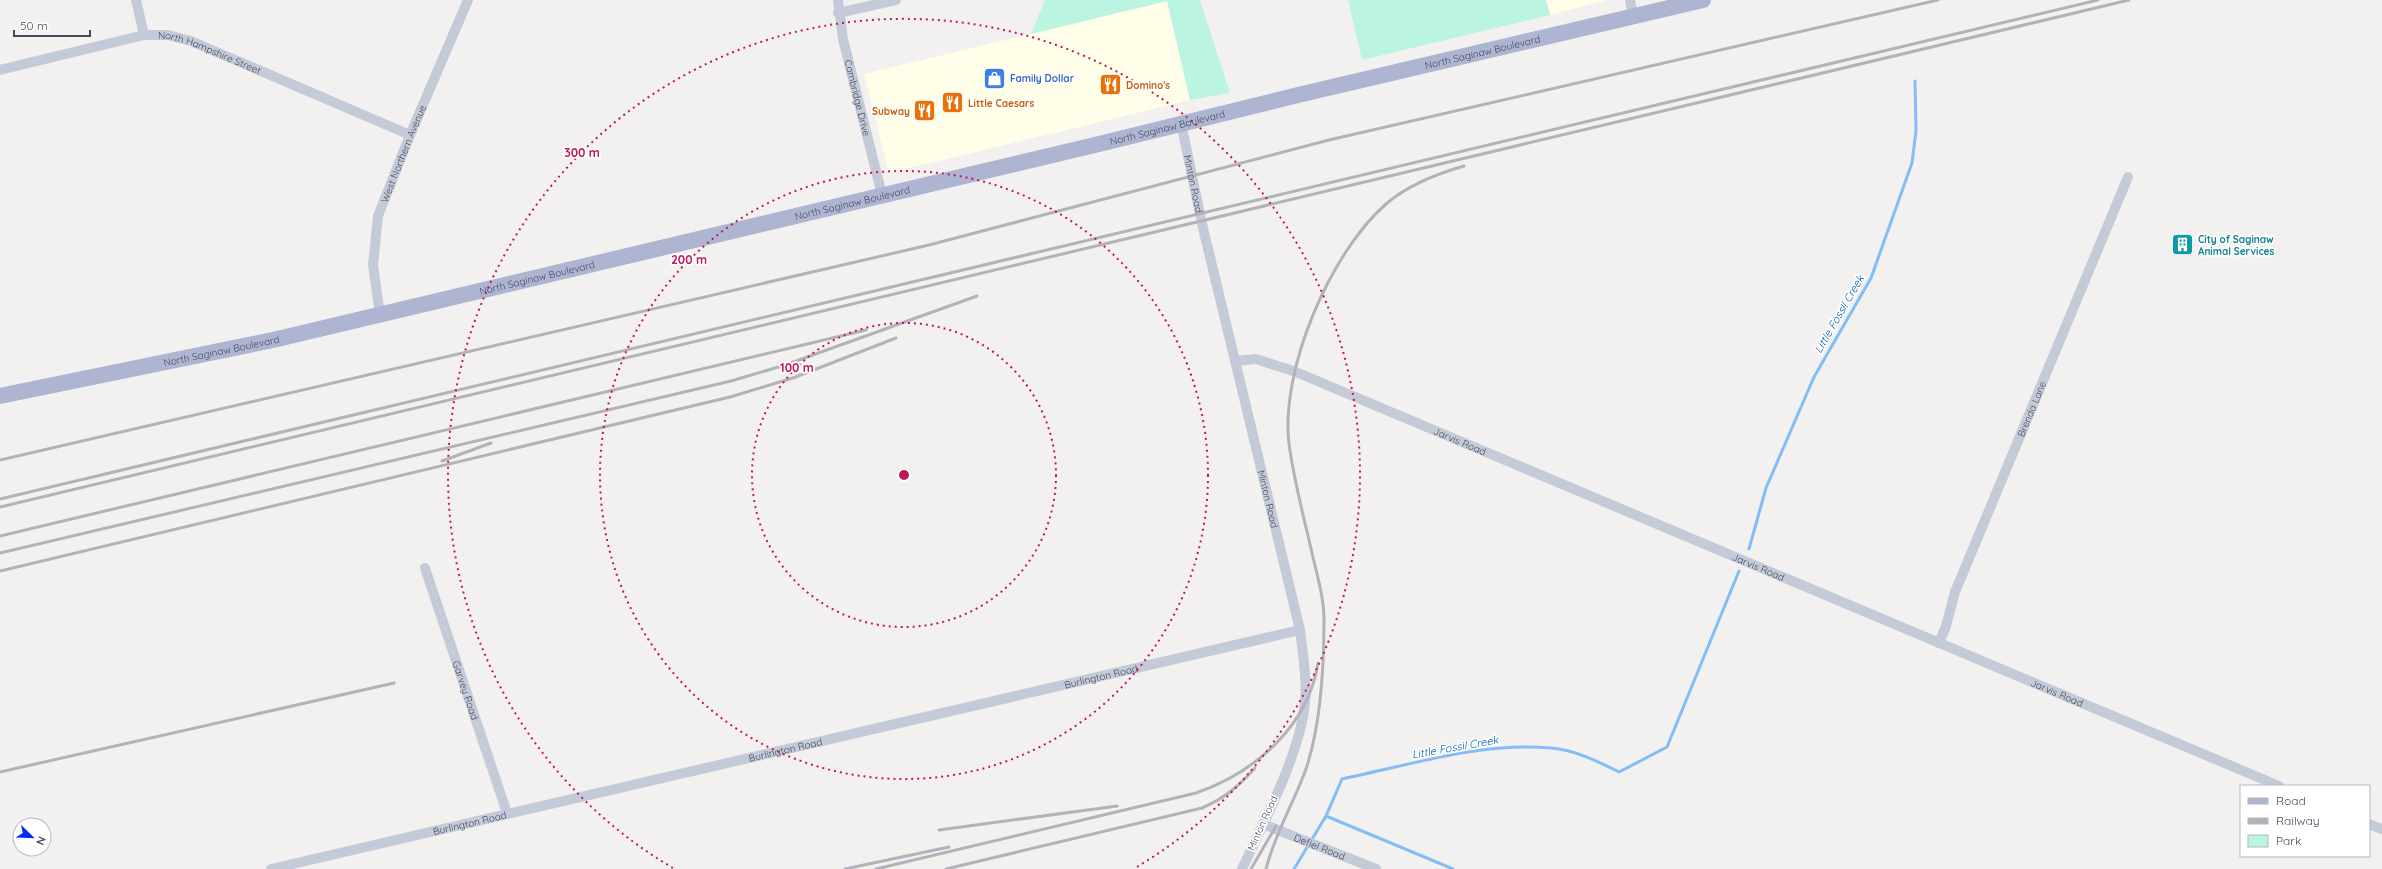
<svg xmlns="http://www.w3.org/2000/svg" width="2382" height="869" viewBox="0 0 2382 869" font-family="Quicksand,sans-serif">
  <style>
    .commercial { fill: #fefee9 }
    .green { fill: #bbf4e1 }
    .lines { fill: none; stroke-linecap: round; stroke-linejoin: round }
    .stream { stroke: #83bdf6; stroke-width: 3 }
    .minor { stroke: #c5cad9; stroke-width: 10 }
    .primary { stroke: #adb5d2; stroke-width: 16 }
    .rail { stroke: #b2b2bb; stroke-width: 3 }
    .ring { fill: none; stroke: #c2185b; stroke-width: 2; stroke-dasharray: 2 4 }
    .labels { text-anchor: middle; stroke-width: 3.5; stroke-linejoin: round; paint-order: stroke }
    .street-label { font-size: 10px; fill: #464c60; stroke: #fff }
    .shop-label { font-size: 10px; font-weight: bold; fill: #366cbe; stroke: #fff; text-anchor: start }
    .food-label { font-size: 10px; font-weight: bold; fill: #c56008; stroke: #fff; text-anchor: start }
    .culture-label { font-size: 10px; font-weight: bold; fill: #0d838f; stroke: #fff; text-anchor: start }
    .water-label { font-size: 11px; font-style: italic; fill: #005eb9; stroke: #fff }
    .centre { fill: #c2185b; stroke: #fff; stroke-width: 2 }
    .ring-label { font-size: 12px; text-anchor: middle; font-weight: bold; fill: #c2185b; stroke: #fff; stroke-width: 3.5; stroke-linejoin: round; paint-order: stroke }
  </style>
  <rect width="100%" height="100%" fill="#f3f1f0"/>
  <!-- commercial -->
  <path class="commercial" d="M1546,0h60l-56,15z
    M1167,1l23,99 -301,73 -25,-99z"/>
  <!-- green -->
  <path class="green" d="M1045,0h155l30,93 -40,7 -23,-99 -136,33z
    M1348,0h198l4,15 -188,45z"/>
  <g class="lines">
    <!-- stream -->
    <path class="stream" d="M1749,549l17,-61 48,-111 57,-99 41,-115 4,-32 -1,-50
      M1326,816l127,53
      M1294,869l32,-53 16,-37c68,-14 138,-37 209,-31 24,2 46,13 68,24l48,-25 72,-176"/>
    <!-- minor -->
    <g class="minor">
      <path d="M136,0l8,35"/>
      <path id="s1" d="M838,0l5,39 39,156"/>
      <path d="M1630,0l3,16"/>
      <path d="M838,13l58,-13"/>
      <path id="s2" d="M0,70l144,-35h24l23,6 219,94"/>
      <path id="s3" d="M1181,123l22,105 97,402c3,24 7,49 5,73 -5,51 -41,119 -63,166"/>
      <path id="s4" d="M380,315l-7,-50 5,-49 32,-81 58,-135"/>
      <path id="s5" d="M1236,361l20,-2 40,13 983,414"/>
      <path id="s6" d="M425,568l82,245"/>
      <path id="s7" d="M1939,643l7,-17 9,-34 173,-415"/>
      <path id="s8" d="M1263,824l113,45"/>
      <path d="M2369,824l13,5"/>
      <path id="s9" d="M271,869l1029,-239"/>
    </g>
    <!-- primary -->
    <path class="primary" id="s10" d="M0,396l273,-56 822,-195 203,-50 405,-95"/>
    <!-- rail -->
    <path class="rail" d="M0,460l929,-215 400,-105 609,-140
      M442,461l49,-18
      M0,499l2098,-499
      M0,507l2129,-507
      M0,536l866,-206
      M0,553l731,-172 54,-16 192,-69
      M0,571l730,-174 63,-19 103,-40
      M0,772l394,-89
      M939,830l178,-24
      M845,869l104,-22
      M876,869l320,-76c58,-20 112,-66 122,-130
      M946,869l256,-61c23,-10 37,-22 53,-40
      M1251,869l25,-43
      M1266,869c9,-36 29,-68 41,-103 14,-44 17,-100 17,-146 0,-23 -7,-45 -12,-67 -8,-35 -18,-72 -23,-109 -9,-74 41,-191 97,-240 22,-19 50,-30 78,-38"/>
  </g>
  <!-- distance rings -->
  <g class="ring">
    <circle cx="904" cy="475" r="152"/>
    <circle cx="904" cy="475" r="304"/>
    <path d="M673 868A456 456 0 1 1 1135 868"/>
  </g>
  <!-- icons -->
  <defs>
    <symbol id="shop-square" viewBox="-11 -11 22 22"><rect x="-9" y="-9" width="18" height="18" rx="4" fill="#3f7fe0" stroke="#fff"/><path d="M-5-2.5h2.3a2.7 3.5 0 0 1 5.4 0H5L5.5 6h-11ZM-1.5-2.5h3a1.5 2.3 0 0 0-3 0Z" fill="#fff"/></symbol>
    <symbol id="restaurant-square" viewBox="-11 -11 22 22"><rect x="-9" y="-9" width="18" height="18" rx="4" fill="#e8710a" stroke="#fff"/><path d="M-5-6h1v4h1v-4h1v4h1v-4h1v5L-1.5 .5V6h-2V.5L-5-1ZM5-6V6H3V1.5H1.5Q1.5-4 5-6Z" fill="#fff"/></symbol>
    <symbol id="building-square" viewBox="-11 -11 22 22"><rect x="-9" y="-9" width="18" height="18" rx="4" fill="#0f9aa8" stroke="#fff"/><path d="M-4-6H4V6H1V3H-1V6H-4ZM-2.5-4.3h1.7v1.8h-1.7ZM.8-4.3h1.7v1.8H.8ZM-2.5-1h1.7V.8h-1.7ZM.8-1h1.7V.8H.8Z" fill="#fff"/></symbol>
  </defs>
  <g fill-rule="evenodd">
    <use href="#shop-square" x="982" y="66" width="25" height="25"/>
    <use href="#restaurant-square" x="1098" y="72" width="25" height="25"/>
    <use href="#restaurant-square" x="940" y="90" width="25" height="25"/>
    <use href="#restaurant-square" x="912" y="98" width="25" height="25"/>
    <use href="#building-square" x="2170" y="232" width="25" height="25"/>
  </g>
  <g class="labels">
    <!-- street labels -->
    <g class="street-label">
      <text dy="4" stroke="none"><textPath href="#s10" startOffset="1522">North Saginaw Boulevard</textPath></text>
      <text dy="4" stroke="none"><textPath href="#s2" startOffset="217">North Hampshire Street</textPath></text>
      <text dy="4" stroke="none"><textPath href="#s1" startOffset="100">Cambridge Drive</textPath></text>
      <text dy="4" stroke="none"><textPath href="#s10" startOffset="1198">North Saginaw Boulevard</textPath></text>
      <text dy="4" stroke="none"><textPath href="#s4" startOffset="167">West Northern Avenue</textPath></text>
      <text dy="4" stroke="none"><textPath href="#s3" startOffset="62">Minton Road</textPath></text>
      <text dy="4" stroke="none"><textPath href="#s10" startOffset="874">North Saginaw Boulevard</textPath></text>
      <text dy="4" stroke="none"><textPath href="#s10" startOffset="550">North Saginaw Boulevard</textPath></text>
      <text dy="4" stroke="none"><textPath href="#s10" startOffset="226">North Saginaw Boulevard</textPath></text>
      <text dy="4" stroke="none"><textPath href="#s7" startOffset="252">Brenda Lane</textPath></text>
      <text dy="4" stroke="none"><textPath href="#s5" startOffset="240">Jarvis Road</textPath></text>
      <text dy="4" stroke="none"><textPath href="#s3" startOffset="386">Minton Road</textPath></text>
      <text dy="4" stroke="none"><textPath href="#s5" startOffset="564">Jarvis Road</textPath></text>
      <text dy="4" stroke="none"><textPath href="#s9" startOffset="852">Burlington Road</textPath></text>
      <text dy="4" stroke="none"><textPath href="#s6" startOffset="129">Garvey Road</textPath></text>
      <text dy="4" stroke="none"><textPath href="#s5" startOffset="888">Jarvis Road</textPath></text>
      <text dy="4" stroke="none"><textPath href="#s9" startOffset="528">Burlington Road</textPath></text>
      <text dy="4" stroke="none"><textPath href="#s9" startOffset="204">Burlington Road</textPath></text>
      <text transform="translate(1262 823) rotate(-66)" y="4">Minton Road</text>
      <text dy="4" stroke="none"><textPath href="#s8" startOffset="61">Defiel Road</textPath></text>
    </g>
    <!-- shop labels -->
    <g class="shop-label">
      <text x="1010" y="82">Family Dollar</text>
    </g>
    <!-- food labels -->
    <g class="food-label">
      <text x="1126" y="89">Domino's</text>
      <text x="968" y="107">Little Caesars</text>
      <text x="910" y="115" text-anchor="end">Subway</text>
    </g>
    <!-- culture labels -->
    <g class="culture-label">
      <text x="2198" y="243">City of Saginaw<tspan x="2198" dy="12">Animal Services</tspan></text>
    </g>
    <!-- water labels -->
    <g class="water-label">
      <text transform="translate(1839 314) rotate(-60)" y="4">Little Fossil Creek</text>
      <text transform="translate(1455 747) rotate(-10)" y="4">Little Fossil Creek</text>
    </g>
  </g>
  <circle cx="904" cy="475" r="6" class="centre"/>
  <g class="ring-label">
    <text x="582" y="157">300 m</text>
    <text x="689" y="264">200 m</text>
    <text x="797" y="372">100 m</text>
  </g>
  <!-- legend -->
  <rect x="2240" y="785" width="130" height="72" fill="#ffffff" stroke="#b5b7bf"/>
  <rect x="2248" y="798" width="20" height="6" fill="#adb5d2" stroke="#b5b7bf"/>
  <text x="2276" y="805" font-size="12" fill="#464c60">Road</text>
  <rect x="2248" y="818" width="20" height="6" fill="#b2b2bb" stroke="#b5b7bf"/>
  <text x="2276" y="825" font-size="12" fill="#464c60">Railway</text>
  <rect x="2248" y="835" width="20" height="12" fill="#bbf4e1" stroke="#b5b7bf"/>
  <text x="2276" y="845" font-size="12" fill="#464c60">Park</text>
  <!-- north arrow -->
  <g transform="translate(32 837) rotate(113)"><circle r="19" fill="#ffffff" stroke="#b5b7bf"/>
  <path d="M0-3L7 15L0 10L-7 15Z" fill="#052bf7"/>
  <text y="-6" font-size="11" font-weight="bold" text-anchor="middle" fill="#464c60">N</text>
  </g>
  <!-- scale -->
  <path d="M14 30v6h76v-6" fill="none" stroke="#464c60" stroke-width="2"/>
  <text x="20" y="30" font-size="12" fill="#464c60" stroke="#ffffff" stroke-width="3" paint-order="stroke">50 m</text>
</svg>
